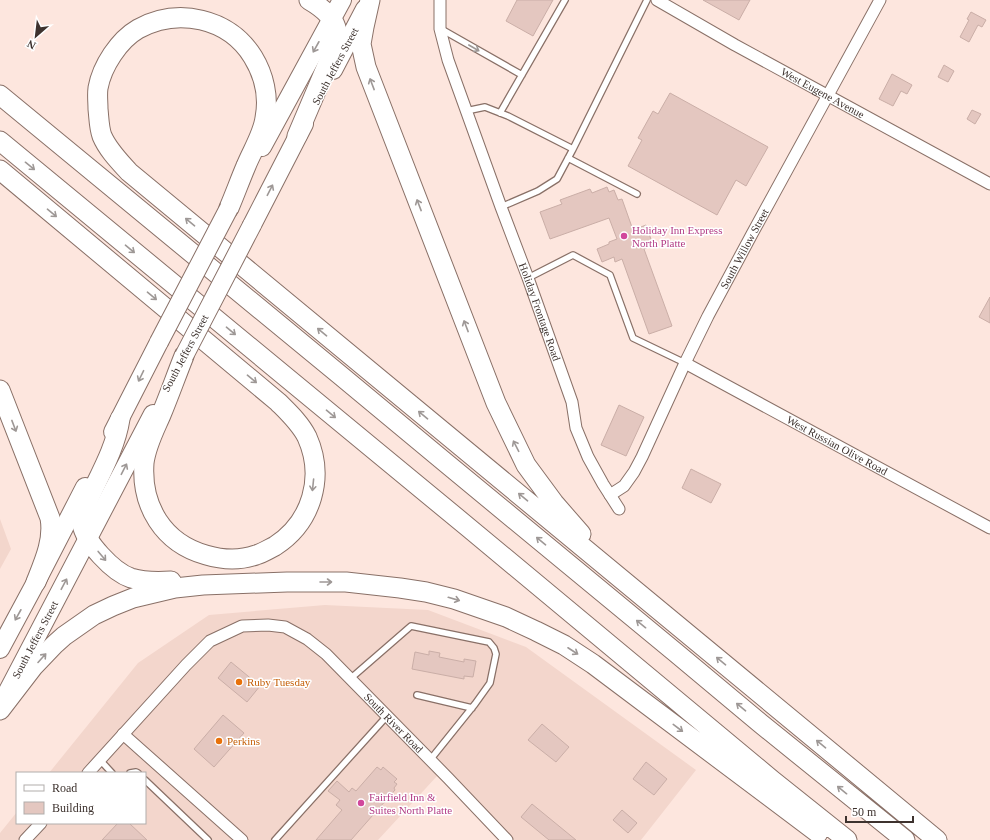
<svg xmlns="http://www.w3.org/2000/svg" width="990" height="840" viewBox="0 0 990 840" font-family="'Times New Roman',serif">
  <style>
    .built { fill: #f3d6cc }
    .building { fill: #e4c7c0; stroke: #caaea7 }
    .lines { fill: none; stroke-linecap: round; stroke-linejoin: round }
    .service-casing { stroke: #897067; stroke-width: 8 }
    .minor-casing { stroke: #897067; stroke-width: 13 }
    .trunk-casing { stroke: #897067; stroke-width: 20 }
    .motorway-casing { stroke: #897067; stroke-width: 21 }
    .service { stroke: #fff; stroke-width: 5.5 }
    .minor { stroke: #fff; stroke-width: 11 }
    .trunk { stroke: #fff; stroke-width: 18 }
    .motorway { stroke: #fff; stroke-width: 19 }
    .trunk-bridge-casing { stroke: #897067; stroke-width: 20; stroke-linecap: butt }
    .trunk-bridge { stroke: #fff; stroke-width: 18 }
    .oneway { stroke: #9e9896 }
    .hotel-dot { fill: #d1479c; stroke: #fff; stroke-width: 1.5 }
    .food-dot { fill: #e8710a; stroke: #fff; stroke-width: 1.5 }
    .labels { text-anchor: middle; stroke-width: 3; stroke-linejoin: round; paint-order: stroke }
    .street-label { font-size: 11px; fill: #3d322e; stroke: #fff }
    .hotel-label { font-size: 11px; fill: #b23c85; stroke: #fff; text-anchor: start }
    .food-label { font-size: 11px; fill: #c56008; stroke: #fff; text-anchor: start }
  </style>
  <rect width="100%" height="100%" fill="#fde6de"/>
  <!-- built -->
  <path class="built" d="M0,519l11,30 -11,20z
    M325,605l103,5 98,37 170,123 -55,70h-143l-60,-65 -60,65h-378v-7l17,-21v11h128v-50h-96l89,-110 71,-48z"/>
  <!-- building -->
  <path class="building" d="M517,0h36l-20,36 -27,-15z
    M703,0h47l-11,20z
    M971,12l15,8 -4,7 -4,-2 -9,17 -9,-5 9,-17 -2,-1z
    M944,65l10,6 -6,11 -10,-5z
    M892,74l20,11 -5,9 -6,-3 -8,15 -14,-7z
    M670,93l98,54 -22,39 -10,-6 -19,35 -89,-49 14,-26 -4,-2 15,-27 5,3z
    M972,110l9,4 -6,10 -8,-5z
    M607,187l2,5 5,-2 4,10 4,-1 11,31 13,-5 7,20 -9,4 28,77 -23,8 -27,-75 -7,3 -1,-5 -12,5 -5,-13 12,-5v-2l8,-3 -8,-21 -59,21 -10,-27 22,-8 -2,-4 30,-11 2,4z
    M990,297v26l-11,-6z
    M619,405l25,12 -18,39 -25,-11z
    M691,469l30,15 -10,19 -29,-15z
    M429,651l11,2 -1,4 25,5v-3l12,2 -3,16 -9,-1v3l-52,-10 3,-17 14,3z
    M231,662l29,24 -13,16 -29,-24z
    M223,715l21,18 -30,34 -20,-18z
    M542,724l27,23 -13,15 -28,-22z
    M646,762l21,17 -13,16 -21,-16z
    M377,767l4,3 2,-3 14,12 -3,3 3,2 -3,4 1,2 -44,50h-35l26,-30 -6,-5 4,-5 -12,-9 9,-10 12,11 3,-4 4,3z
    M532,804l44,36h-27l-28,-23z
    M622,810l15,13 -9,10 -15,-13z
    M118,823h11l18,17h-45z"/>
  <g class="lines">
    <defs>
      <path id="service" d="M441,29l81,46
        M466,111l19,-4 23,9 65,33
        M500,113l65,-113
        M568,158l69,36
        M501,207l37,-16 19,-12 16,-30 74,-149
        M528,278l45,-23 37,20 23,63 52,25
        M350,679l61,-53 78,16 5,6 2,6 -6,29 -15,21 -45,56
        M417,695l55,13
        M100,760l12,13
        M130,773l6,-1 2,1
        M145,780l63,60
        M275,840l112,-124"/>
      <g id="minor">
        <path id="s1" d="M440,0v29l8,31 53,147 27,71 44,124 4,26 12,29 15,27 16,25"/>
        <path id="s2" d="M657,0l78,45 255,139"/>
        <path id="s3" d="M685,363l305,165"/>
        <path id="s4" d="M610,495l14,-9 10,-14 8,-15 43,-94 23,-47 44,-82 128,-234"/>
        <path d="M123,734l119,106"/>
        <path id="s5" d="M88,773l98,-108 24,-24 32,-15 26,-1 17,2 22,12 19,15 122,124 59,62"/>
        <path d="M25,840l16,-17"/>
      </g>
      <g id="trunk">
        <path d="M333,70l32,-61"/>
        <path d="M262,147l80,-147"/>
        <path d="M252,225l52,-101"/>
        <path d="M113,432l46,-90"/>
        <path d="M0,649l36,-67 49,-95"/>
        <path id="s6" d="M8,691l145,-277"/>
      </g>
      <path id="motorway" d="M370,0l-6,27 -3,17 5,23 130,336 30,62 28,38 27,31
        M0,95l340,280 106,88 229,189 85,71 145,117
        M297,136l37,-87c2,-5 4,-11 3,-16 -1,-15 -16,-26 -28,-33
        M0,141l469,387 303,252 75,60
        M0,170l278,232c10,10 22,21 29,35 18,40 5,85 -32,109 -6,3 -12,7 -19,9 -17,6 -33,5 -50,0 -43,-12 -65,-49 -62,-92 2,-17 10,-32 17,-48 8,-19 15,-39 23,-59
        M229,208c6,-14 11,-28 17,-42 6,-15 17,-32 19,-48 4,-21 -1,-43 -12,-61 -24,-39 -75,-50 -115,-28 -19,11 -36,37 -40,59 -1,7 0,14 0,21 1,9 1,19 4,27 6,14 17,25 27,36l808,668
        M0,390l50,128c4,22 -6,44 -14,64
        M120,419c-5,32 -23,60 -36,90 -2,5 -3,9 -2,15 3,18 31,48 49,54 13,4 26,4 40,3
        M0,710l33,-43 21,-22 10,-9 30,-21 19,-9 20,-8 42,-10 28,-3 84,-3h59l54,6 26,4 28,7 52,18 30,14 28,14 29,19 225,169"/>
    </defs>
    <!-- service casing -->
    <use href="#service" class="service-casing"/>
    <!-- minor casing -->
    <use href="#minor" class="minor-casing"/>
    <!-- trunk casing -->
    <use href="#trunk" class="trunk-casing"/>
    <!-- motorway casing -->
    <use href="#motorway" class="motorway-casing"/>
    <!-- service -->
    <use href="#service" class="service"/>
    <!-- minor -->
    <use href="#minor" class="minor"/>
    <!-- trunk -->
    <use href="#trunk" class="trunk"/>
    <!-- motorway -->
    <use href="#motorway" class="motorway"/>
    <defs>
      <path id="trunk-bridge" d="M159,342l70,-134
        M184,356l68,-131"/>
    </defs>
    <!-- trunk-bridge casing -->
    <use href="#trunk-bridge" class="trunk-bridge-casing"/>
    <!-- trunk-bridge -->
    <use href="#trunk-bridge" class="trunk-bridge"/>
  </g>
  <!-- one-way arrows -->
  <defs><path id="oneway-shaft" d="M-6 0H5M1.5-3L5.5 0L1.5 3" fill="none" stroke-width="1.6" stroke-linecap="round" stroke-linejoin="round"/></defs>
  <g class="oneway">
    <use href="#oneway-shaft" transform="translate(316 47) rotate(119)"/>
    <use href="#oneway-shaft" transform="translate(474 48) rotate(30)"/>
    <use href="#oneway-shaft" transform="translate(372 84) rotate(-111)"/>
    <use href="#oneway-shaft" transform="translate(30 166) rotate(39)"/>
    <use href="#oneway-shaft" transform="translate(270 190) rotate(-63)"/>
    <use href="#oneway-shaft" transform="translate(419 205) rotate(-111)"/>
    <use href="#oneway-shaft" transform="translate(52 213) rotate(40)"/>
    <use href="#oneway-shaft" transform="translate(190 222) rotate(-140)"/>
    <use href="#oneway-shaft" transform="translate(130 249) rotate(40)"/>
    <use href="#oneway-shaft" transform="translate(152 296) rotate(40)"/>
    <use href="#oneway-shaft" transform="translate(466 326) rotate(-111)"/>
    <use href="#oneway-shaft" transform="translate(231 331) rotate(40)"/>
    <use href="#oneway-shaft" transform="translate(322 332) rotate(-140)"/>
    <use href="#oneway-shaft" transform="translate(141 376) rotate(116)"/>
    <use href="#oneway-shaft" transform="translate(252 379) rotate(40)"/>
    <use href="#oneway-shaft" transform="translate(331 414) rotate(40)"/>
    <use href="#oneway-shaft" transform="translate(423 415) rotate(-140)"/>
    <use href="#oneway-shaft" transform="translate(14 426) rotate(69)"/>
    <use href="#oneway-shaft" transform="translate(516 446) rotate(-117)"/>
    <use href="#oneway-shaft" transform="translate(124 469) rotate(-63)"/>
    <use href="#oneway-shaft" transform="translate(313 485) rotate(96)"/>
    <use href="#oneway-shaft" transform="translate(523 497) rotate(-140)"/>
    <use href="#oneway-shaft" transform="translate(541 541) rotate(-140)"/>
    <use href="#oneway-shaft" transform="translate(102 556) rotate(50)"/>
    <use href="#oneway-shaft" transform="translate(326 582)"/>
    <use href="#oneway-shaft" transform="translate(64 584) rotate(-62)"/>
    <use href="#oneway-shaft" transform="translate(454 599) rotate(16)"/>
    <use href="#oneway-shaft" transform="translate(18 615) rotate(119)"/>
    <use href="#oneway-shaft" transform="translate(641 624) rotate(-141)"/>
    <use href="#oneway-shaft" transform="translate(573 651) rotate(33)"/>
    <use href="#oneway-shaft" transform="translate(42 658) rotate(-48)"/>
    <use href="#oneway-shaft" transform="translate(721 661) rotate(-140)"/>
    <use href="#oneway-shaft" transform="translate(741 707) rotate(-140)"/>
    <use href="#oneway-shaft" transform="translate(678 728) rotate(37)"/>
    <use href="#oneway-shaft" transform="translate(821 744) rotate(-140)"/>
    <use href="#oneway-shaft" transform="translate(842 790) rotate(-141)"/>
  </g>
  <!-- markers -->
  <g class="hotel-dot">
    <circle cx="624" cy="236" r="4"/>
    <circle cx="361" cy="803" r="4"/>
  </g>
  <g class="food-dot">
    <circle cx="239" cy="682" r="4"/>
    <circle cx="219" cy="741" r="4"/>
  </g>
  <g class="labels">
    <!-- street labels -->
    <g class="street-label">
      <text transform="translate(335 66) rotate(-62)" y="4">South Jeffers Street</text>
      <text dy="4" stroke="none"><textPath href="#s2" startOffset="190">West Eugene Avenue</textPath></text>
      <text dy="4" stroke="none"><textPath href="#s4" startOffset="283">South Willow Street</textPath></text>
      <text dy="4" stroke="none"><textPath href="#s1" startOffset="329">Holiday Frontage Road</textPath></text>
      <text transform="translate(185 353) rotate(-62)" y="4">South Jeffers Street</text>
      <text dy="4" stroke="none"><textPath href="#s3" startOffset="173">West Russian Olive Road</textPath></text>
      <text dy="4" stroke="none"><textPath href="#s6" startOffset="58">South Jeffers Street</textPath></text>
      <text dy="4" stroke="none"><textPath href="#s5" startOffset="404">South River Road</textPath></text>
    </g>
    <!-- hotel labels -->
    <g class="hotel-label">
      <text x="632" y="234">Holiday Inn Express<tspan x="632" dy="13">North Platte</tspan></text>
      <text x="369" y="801">Fairfield Inn &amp;<tspan x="369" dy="13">Suites North Platte</tspan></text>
    </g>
    <!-- food labels -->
    <g class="food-label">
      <text x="247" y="686">Ruby Tuesday</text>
      <text x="227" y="745">Perkins</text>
    </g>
  </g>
  <!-- legend -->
  <rect x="16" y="772" width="130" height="52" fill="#ffffff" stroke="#b1adab"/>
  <rect x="24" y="785" width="20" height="6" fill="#ffffff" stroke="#b1adab"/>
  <text x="52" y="792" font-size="12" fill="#3d322e">Road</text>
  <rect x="24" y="802" width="20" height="12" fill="#e4c7c0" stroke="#b1adab"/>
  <text x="52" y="812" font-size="12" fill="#3d322e">Building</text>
  <!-- north arrow -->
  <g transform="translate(36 36) rotate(208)" stroke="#ffffff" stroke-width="3" paint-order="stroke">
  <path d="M0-3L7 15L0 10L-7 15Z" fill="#3d322e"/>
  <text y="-6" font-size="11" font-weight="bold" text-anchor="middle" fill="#3d322e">N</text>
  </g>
  <!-- scale -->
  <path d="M846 816v6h67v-6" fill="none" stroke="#3d322e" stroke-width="2"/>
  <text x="852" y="816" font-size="12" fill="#3d322e" stroke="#ffffff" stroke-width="3" paint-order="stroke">50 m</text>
</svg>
